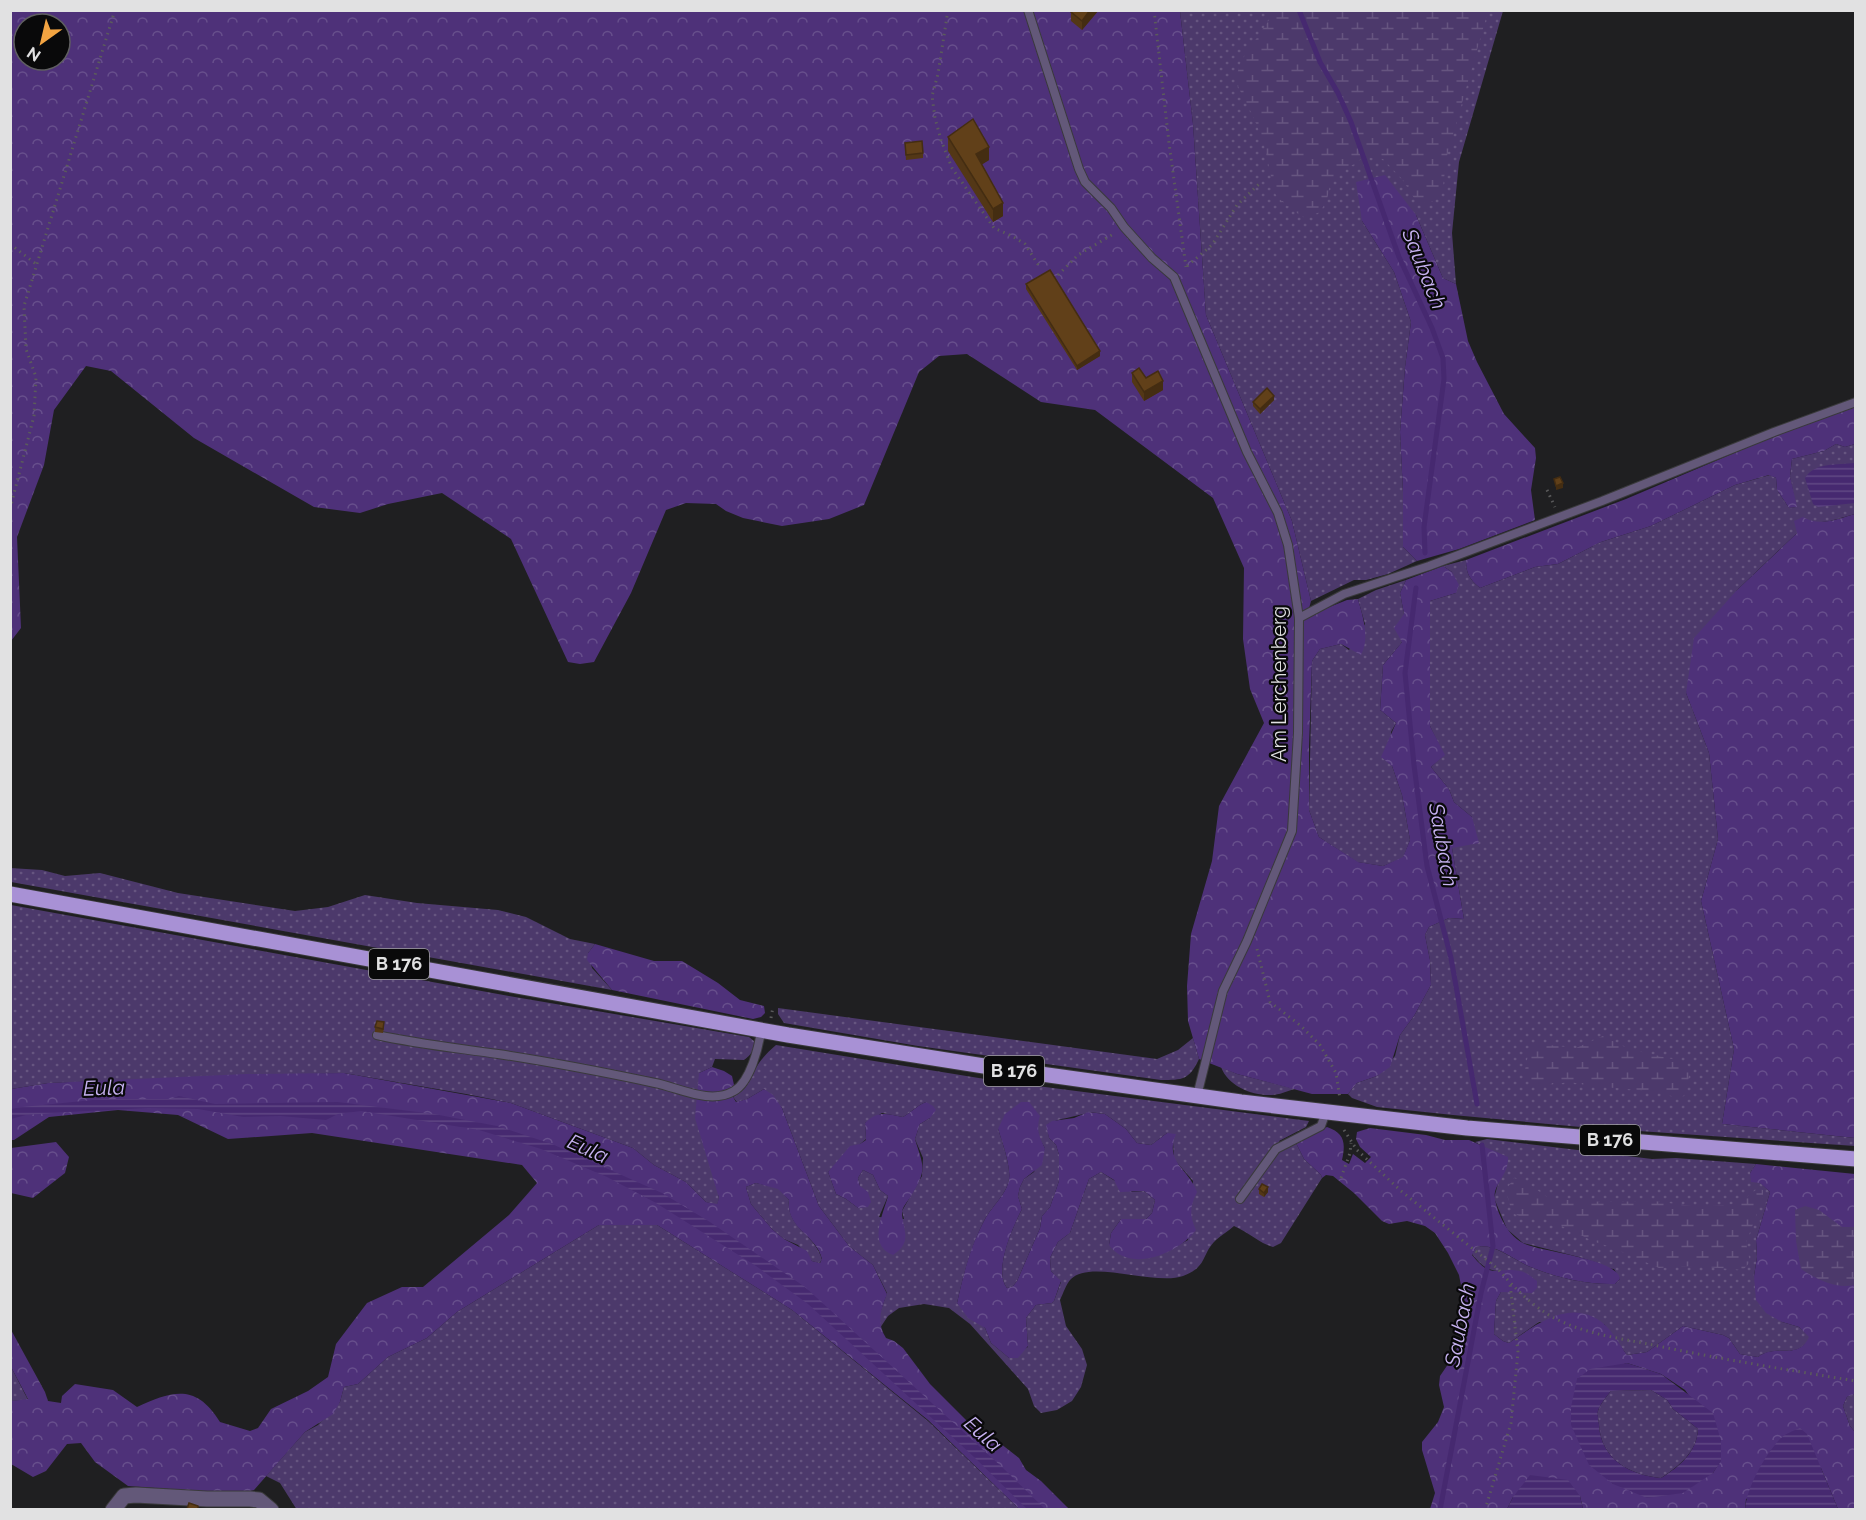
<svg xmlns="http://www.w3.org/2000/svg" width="1866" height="1520" viewBox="0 0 1866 1520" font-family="Raleway,sans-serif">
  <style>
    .grass { fill: url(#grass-dots); fill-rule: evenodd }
    .forest { fill: url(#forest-crowns); fill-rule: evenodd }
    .wetland { fill: url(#wetland-marsh) }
    .water { fill: url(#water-rules); fill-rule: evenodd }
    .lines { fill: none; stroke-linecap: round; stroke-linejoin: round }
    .stream { stroke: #462970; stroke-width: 5 }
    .service-casing { stroke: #3a3a3c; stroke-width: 10 }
    .minor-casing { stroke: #3a3a3c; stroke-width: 17 }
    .primary-casing { stroke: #3a3a3c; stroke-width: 17 }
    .path { stroke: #5b5b5c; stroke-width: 3; stroke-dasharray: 1.5 4.5; stroke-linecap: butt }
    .service { stroke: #635879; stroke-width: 8 }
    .minor { stroke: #635879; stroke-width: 15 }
    .primary { stroke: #a891d5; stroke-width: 15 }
    .wall { fill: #533716 }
    .shaded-wall { fill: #442d12 }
    .building { fill: #614019; stroke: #442d12; stroke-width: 1.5 }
    .labels { text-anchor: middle; stroke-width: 4.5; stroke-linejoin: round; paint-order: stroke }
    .shield { fill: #09090a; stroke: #a0a0a1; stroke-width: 1.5 }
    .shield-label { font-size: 18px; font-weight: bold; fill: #e1e1e2 }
    .street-label { font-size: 20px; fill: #e1e1e2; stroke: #09090a }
    .water-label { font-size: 21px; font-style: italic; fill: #c7b2f1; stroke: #09090a }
  </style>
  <defs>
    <pattern id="grass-dots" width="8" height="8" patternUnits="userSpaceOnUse" patternTransform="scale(1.5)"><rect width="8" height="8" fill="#4c396b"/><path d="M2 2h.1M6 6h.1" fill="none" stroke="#665580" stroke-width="1.8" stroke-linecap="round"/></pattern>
    <pattern id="forest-crowns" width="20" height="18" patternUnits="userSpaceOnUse" patternTransform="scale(1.5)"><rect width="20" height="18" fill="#4e3179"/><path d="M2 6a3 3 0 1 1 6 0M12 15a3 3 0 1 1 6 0" fill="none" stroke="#674f8c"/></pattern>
    <pattern id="wetland-marsh" width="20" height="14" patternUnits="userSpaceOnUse" patternTransform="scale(1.5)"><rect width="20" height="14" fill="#4c396b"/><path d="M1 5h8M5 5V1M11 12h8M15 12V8" fill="none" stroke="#665580"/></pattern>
    <pattern id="water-rules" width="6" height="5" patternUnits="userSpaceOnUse" patternTransform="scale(1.5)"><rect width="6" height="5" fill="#462970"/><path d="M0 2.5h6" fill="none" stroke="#604884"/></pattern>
  </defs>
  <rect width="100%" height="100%" fill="#1f1f21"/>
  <!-- grass -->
  <path class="grass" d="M1180,11h323l-44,151 -7,71 4,51 -13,-6 -27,-63 -54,6 32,51 17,50 -6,45 -5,65 3,60v55l14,14 -29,13 -22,6h-12l-43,21 -19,-80 -86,-206 -13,-191z
    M1836,444l9,3 10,-3v70l-25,7 -17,2 -15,9 -61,58 -51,103 23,60 9,86 -17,62 33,148 -12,75 133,14v8l-274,-19 -128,-12 -76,-8 -25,-9 -4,-4 9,-11 20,-7 18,-20 5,-21 14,-19 17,-31 -1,-25 -5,-25 4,-8 20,-9 15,1 -12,-71 20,-31 -18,-15 -5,-13 -18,-22 13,-12 -14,-29v-125l26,-8 -4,-21 -9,-6 23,-6c0,13 3,19 14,28l55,-21 23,-3 43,-22 50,-16 84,-41 35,-10 6,3 1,12 12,18 7,-1 -6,-31 2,-17 32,-8z
    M1406,580l-6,13 4,21 -2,28 -19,23 -3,45 16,13 -5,9 1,34 10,29 8,45 -7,18 -20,8 -26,-4 -38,-25 -10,-27 3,-149 8,-12 21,-5 8,6 16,-26 -7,-25 18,-9z
    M10,868l32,2 23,6 35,-3 78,20 117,18 33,-4 37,-12 52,8 81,7 28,7 44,22 25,5 -7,9 4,15 20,22 -601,-108z
    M11,905l498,91 240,41 5,4c1,9 -2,13 -10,19l-29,-1 -3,8 -13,6 20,126 -2,6 -11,-3 -20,-20 -32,-17 -21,-17 -122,-45 -45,-9 -122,-21 -296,10 -37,6z
    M778,1008l379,51 21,-9 15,-12 6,21c-10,21 -16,21 -38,21l-243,-34 -134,-23 -6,-9z
    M776,1045l215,35 318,41 -3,6 -27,14 4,8 13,-6 8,16 17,16 1,3 -41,65 -8,4c-12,-3 -25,-15 -39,-21 -5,5 -13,9 -18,14 -15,14 -8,27 -33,36 -28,10 -93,-17 -112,3 -5,5 -8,15 -11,21l6,26 16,23 5,16 -6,22 -9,14 -15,9 -16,3 -7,-7 -6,-17 -58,-65 -21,-16 -25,-4 -25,4 -11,8 -8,12v-15l7,-20 -14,-28 -24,-19 -30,-40 -37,-98 -18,-19 -17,10 -10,3 -4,-5c18,-10 16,-19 26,-34 5,-7 11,-13 17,-18zM926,1102l4,16 -10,6 -5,15 8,19 -1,18 -20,35 2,8 -25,-2 9,-21 -8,-6 -7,-15 -10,-5 -5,8 2,8 -2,22 -12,-9 -10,-5 -8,-22 38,-33 -1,-16 17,-10 21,4c9,-5 13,-11 23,-15zM1089,1112l16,2 21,15 11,14 14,2 16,-12 6,9 1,17 19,22 -5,59 -11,6 -68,-1 2,-12 10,-14h25l6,-6 3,-13 -11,-9 -12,1 -31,-20 -12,7 -19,54 -12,9 -8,16 1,13 10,11 -7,19 -2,2 -16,2 -10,13 2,29 -19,11 -18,-15 -6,-15 -28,-25c7,-31 14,-57 28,-84 7,-13 22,-25 24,-40 2,-12 -7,-38 -11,-50l39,-4 2,13 6,10 -11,24 -10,7 -4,8 -2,9 4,13c-9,18 -29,61 -15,79l6,-2 4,-5 23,-53 2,-12 8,-9 9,-26v-26l-3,-10 -7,-7 -2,-13c6,-6 30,-8 42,-13z
    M1221,1067l16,7 58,15c-8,2 -16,6 -23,6 -20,1 -44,-9 -51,-28z
    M1487,1139l165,20 24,-1 80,6 -6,9 20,19 -14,48 1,17 -3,19 28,46 17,5 11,10c-12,24 -33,6 -52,20l-18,-3 -11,-16 -6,-3 -40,-9 -36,26 -20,3 -23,-31 -65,-2 -30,21 -6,-2 -9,-7 2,-33 5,-9h13l6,-21c-23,0 -32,4 -48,-17l4,-7c18,-4 36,12 52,19 26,11 58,19 87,18l5,-5 -6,-10 -8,-1 -8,-5 -19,-6 -56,-14 -16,-14 -13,-31 4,-14 -12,-36 -11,-6z
    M756,1183l22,5 11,12c-3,28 27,35 33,60l-3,3 -7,-2 -14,-16 -14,-6 -12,-10 -21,-25 -5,-17z
    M599,1225h58l135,85 136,111 91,88 -722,1 -17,-27 -14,-7 39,-44 13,-7 22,-23 4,-15 14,-3 30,-27 39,-19 30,-26z
    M11,1367l17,33 -17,1z
    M1651,1390l16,10 6,9 25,20c-1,23 -19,37 -37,49 -31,-3 -60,-19 -62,-53 0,-4 -2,-10 -1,-14 2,-7 9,-15 13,-20z
    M1855,1394v38l-5,-6 -7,-20 4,-9z"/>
  <!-- forest -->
  <path class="forest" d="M11,11h1169l13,113 13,191 86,206 19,80 -4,15 40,-16 11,-1c5,18 12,39 3,56l-20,-11 -21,5 -8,12 -3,85v64l10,27 39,25 25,4 20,-9 7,-17 -8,-45 -10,-29 -11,-9 15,-34 -16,-13 3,-45 19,-23 -8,-14 10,-14 -4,-21 6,-13 37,-14 9,6 7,13 -3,8 -26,8v125l15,29 -14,12 18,22 5,13 18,15 7,26 -27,5 12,71 -15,-1 -20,9 -4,8 5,25 1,25 -17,31 -14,19 -10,32 -13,9 -20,7 -9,11h-36l-75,-20 -38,-15 -11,-38 -1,-35 4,-52 21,-73 7,-55 45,-83 -14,-34 -7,-50 1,-71 -31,-70 -118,-88 -54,-8 -74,-48 -28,2 -20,16 -55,133 -35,14 -47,7 -39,-8 -17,-7 -10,-7 -30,-1 -20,7 -35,83 -37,69 -14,2 -12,-2 -57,-123 -69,-46 -54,11 -28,9 -46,-6 -120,-69 -83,-67 -25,-5 -32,44 -10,55 -27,72 4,91 -10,13zM24,24h36v36h-36z
    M1385,175l31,40 27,63 13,6 12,57 9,21 27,52 31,34 1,10 -5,32 4,30 -76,29 -42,12 -14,-14v-55l-3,-60 5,-65 6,-45 -17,-50 -32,-51 -6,-39z
    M1855,407v37l-10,3 -9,-3 -12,7 -32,8 -2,17 7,31 -8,1 -12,-18 -1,-12 -7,-3 -34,10 -84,41 -50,16 -43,22 -23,3 -55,21c-11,-9 -14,-15 -14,-28l160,-61 167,-71z
    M1855,514v624l-133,-14 12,-75 -33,-148 17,-62 -9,-86 -23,-60 8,-55 43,-48 60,-57 -3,-12 9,-4c17,10 34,2 52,-3z
    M595,944l59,17h28l36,22 22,17 24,6 1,7 -4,4 -8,2 -141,-29 -25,-30 1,-7z
    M712,1067l12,4 8,5 2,9 -1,12 3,5 11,-3 17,-10 9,6 9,13 37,98 30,40 24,19 14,29c-6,16 -11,28 -1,44l8,3 9,7 27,36 50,50 16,6 23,18 7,12 15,11 28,28h-50l-91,-89 -136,-110 -135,-85h-58l-142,87 -30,26 -39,19 -30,27 -14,3 -4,15 -7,12 -28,18 -51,58 -17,4 -109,-8 -33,-24 -14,-19 -14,1 -21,27 -13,6 -22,-13v-63l17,-2 -17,-32 -1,-39 35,64 3,9 13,2 1,-7 13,-12 38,6 24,17c35,-16 59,-24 83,15l30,9 8,-3 13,-19 37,-18 20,-14 8,-33 31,-41 35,-16h21l86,-72 28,-32 -15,-18 -210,-32 -84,6 -50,-24 -60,-5 -69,7 -35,23h-3v-51l37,-6 198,-9 98,-1 167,30 122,45 21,17 32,17 20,20 11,2 2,-6 -24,-80 4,-45zM756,1183l22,6 11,11c-3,30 27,34 33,59l-2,4 -8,-2 -5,-10 -23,-12 -12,-10 -21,-25 -5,-17z
    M926,1102l7,4 3,4 -6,8 -10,6 -5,15c8,27 13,30 -4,57 -3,5 -9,11 -9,17 1,18 11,29 -9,42 -26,-10 -10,-40 -5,-59l-8,-6 -7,-15 -10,-5 -5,8 2,8 8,6 3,10 -3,5 -10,1 -12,-9 -10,-5 -8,-22 22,-26 10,-2 6,-4 -1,-17c12,-13 23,-9 38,-6 9,-5 13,-11 23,-15z
    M1021,1102h8l11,14c-4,13 -1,21 5,32l-3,17 -18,14 -4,8 -2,9 4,13c-9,18 -29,62 -15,79l6,-2 4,-5 23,-53 2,-12 8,-9 9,-26v-26l-3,-10 -7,-7 -3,-13 6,-4 22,-3 14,-6 17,2 21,15 11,14 14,2 16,-12 9,1c-12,28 13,35 21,58 -7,14 -8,23 -1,38 -17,23 -66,44 -87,15l2,-12 10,-14h25l6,-6 3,-13 -11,-9 -24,1 -6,-12 -13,-8 -12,7 -19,54 -12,9 -8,16 1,13 10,10 -7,20 -2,2 -16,2 -10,13 2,28 -10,12h-9l-18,-15 -6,-15 -17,-10 -11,-15c7,-31 13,-56 28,-84 7,-13 22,-25 24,-40 2,-12 -7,-38 -11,-50l7,-15z
    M1327,1127c17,6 19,15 15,33l7,4 4,-10 12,9 6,-6 -11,-10 -4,-8 1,-7 13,-4 56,7 19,5h24l39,17c1,19 -16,28 -13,42 3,17 14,38 30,45 18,8 93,15 95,35l-5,5c-29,1 -61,-7 -87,-18 -16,-7 -33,-23 -52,-19l-4,8c21,26 24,11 48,16 6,1 12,6 17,10v7l-5,5 -31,-1 -5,9 -2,33 9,7 6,2c28,-19 62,-46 95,-19 9,8 16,21 23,31l20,-3 36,-26 40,9 6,3 11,16 18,3c18,-14 40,4 51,-20l-10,-10 -17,-5 -16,-9 -10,-13 -2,-24 3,-19 -1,-17 14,-48 -10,-9 -9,-1 -1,-9 6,-9 99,10v220l-8,3 -4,9 7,20 5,6v77h-17l-17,-41 -75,31 -1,10h-162l-3,-13 -67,1 -6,12h-77l5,-16 -13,-43v-8l16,-20 6,-15 -5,-22 1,-9 15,-22 12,-37 -8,-42 -11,-22 -13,-20 -10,-7 -18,-5 -18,3 -7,-3 -28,-28 -21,-17 -7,-1 -4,3 -1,-3 -17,-16 -8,-16zM1627,1363l34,11 24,16 36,51v19l-8,13 -100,11 -36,-105z
    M56,1142l13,15 -4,16 -32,25 -22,-5v-45z"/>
  <!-- wetland -->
  <path class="wetland" d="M1275,11h213l-41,145 -4,30 -8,14 -8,4 -13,-6 -12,-19 -19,-20 -20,-2 -8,7 -17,6 -8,14 -3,16 -7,12 -15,6c-10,-6 -21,-13 -29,-23 -3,-5 -9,-41 -12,-50 -7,-23 -18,-43 -29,-64l6,-20z
    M1603,1036l26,13 56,13 5,7 -4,25 -6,4 -30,-7 -59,-5 -21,-4 -30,4 -12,-5 -4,-6 4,-20 11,-11 37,4z
    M1514,1178l12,4 24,17 55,3 49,-1 45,6 39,-3 19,-15 6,1v7l-17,46 4,19 -7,8 -50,-4 -34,2 -48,-21 -16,-5 -48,-23 -23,-1 -12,-5 -6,-23z
    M1805,1206l14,4 23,17h13v58c-19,4 -37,-5 -54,-16l-5,-28 -1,-31z"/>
  <!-- water -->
  <path class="water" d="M1855,463v40l-37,4 -5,-3 -8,-26c10,-16 33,-13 50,-15z
    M179,1096l36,8 123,-2 96,12 63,12 55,18 110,49 48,29 95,65 198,181 42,41h-18l-53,-52 -166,-153 -52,-38 -100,-63 -49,-26 -66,-28 -62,-19 -118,-19 -23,3 -12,6 -46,-4 -37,1 -45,-8 -50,-1 -80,4 -42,3 -15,4v-10l11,-2 81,-8h67z
    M1627,1363l34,11 52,39 8,28v20l-8,12 -30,20 -36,5 -34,-14 -24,-19 -18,-40v-18l6,-28 13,-10zM1651,1390l16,10 6,9 25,20c-1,23 -19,38 -37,49 -31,-3 -60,-19 -62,-53 0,-4 -2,-10 -1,-14 2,-7 9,-15 13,-20z
    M1800,1428l7,6 31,75h-93c2,-22 19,-52 34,-69 5,-6 14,-9 21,-12z
    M1530,1475l38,5 12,16 3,13h-76l6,-12z"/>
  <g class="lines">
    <!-- stream -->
    <path class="stream" d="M1299,10l21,52 18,31 13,29 48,135 33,71 11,30 1,21 -20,148 1,26
      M1416,588l-11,85 9,92 13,101 24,92 26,146
      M1440,1510l41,-217 12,-47 -11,-101"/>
    <defs>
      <path id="service" d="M1028,10l51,159 6,13 26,26 13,19 28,31 22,19 73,175 31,61 10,32 11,73 -1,115 -6,98 -45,110 -24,50 -26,105
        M1299,618l45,-24 85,-28 173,-65 172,-69 82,-30
        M377,1035c40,9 80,13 121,19 53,8 105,18 157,29 25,5 55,22 79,8 16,-9 25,-44 27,-61
        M1240,1199l36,-50 45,-23 5,-14"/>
      <path id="minor" d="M113,1510l11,-14 12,-1 71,4h43l9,1 12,10"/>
      <path id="primary" d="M10,894l778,141 196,31 257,36 226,26 389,31"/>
    </defs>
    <!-- service casing -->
    <use href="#service" class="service-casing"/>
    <!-- minor casing -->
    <use href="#minor" class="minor-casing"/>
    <!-- primary casing -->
    <use href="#primary" class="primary-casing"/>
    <!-- path -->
    <path class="path" d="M948,10l-10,64 -6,22 3,22 6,22 11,28 42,60 18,8 13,8 14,22
      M1154,10l15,133 17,124
      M10,244l26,20
      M1187,266l25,-21 25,-40 22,-21
      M1058,275l20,-20 37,-22
      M1547,490l8,17
      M10,509l24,-93 2,-39 -10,-28 -2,-43 91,-296
      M1257,949l13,53 31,24 19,19 16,28 4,26
      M771,1018l2,-11
      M1344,1130l13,20 44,41 97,78c17,20 41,44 67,54 27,12 59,16 88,22 67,14 135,25 203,36
      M1341,1178l9,-25 1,-10
      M1485,1510l26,-87 7,-71 -8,-68"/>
    <!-- service -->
    <use href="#service" class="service"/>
    <!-- minor -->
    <use href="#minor" class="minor"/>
    <!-- primary -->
    <use href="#primary" class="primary"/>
  </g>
  <!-- wall -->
  <path class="wall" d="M1098,11l-16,19 -11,-9v-9z
    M948,137l41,23 -8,5 22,51 -10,6 -45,-71z
    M905,143l18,10v5l-17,2z
    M1026,284l74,72 -23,14 -51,-81z
    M1132,373l14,5 17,12 -19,11 -12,-19z
    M1274,400l-14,14 -7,-8v-4z
    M375,1027h9l-1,6 -8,-1z
    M1259,1189l9,3 -4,5 -5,-3z"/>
  <!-- shaded-wall -->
  <path class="shaded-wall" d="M1090,10l8,1 -16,19v-9z
    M989,147v13l-13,8v-14z
    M1003,203v13l-10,6v-13z
    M1100,351v5l-23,14v-4z
    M1163,381v9l-19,11v-9z
    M1274,396v4l-14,14v-5z
    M1563,483v5l-7,2v-4z
    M1268,1187v5l-4,5v-4z"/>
  <!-- building -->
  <path class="building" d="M1072,10h18l-8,11 -11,-9z
    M973,119l16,28 -13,7 27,49 -10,6 -45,-72z
    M922,141l1,12 -17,2 -1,-12z
    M1050,270l50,81 -23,15 -51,-82z
    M1139,368l7,10 12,-7 5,10 -19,11 -12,-19z
    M1267,388l7,8 -14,13 -7,-7z
    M1560,477l3,6 -7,3 -2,-7z
    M377,1021l7,1 -1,7 -8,-2z
    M1262,1184l6,3 -4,6 -5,-4z
    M189,1503l9,3v3h-11z"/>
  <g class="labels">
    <!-- shield labels -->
    <g class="shield">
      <rect x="369" y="949" width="60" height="30" rx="4.5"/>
      <rect x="984" y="1056" width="60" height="30" rx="4.5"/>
      <rect x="1580" y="1125" width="60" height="30" rx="4.5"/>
    </g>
    <g class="shield-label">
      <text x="399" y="970">B 176</text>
      <text x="1014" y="1077">B 176</text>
      <text x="1610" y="1146">B 176</text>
    </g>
    <!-- street labels -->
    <g class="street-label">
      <text transform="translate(1279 684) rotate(-90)" y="7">Am Lerchenberg</text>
    </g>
    <!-- water labels -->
    <g class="water-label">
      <text transform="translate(1424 269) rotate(68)" y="7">Saubach</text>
      <text transform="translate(1443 845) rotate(80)" y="7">Saubach</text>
      <text transform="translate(104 1088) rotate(-2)" y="7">Eula</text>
      <text transform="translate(588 1149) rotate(24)" y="7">Eula</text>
      <text transform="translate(1460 1325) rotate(-79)" y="7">Saubach</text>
      <text transform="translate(983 1434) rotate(42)" y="7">Eula</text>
    </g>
  </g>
  <!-- border -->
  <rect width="1866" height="1520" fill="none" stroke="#e1e1e2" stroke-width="24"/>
  <!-- north arrow -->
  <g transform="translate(42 42) rotate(214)"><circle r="28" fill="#09090a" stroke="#5f5f60" stroke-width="1.5"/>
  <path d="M0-4.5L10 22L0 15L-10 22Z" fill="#f3a442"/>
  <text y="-9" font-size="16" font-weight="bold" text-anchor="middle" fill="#e1e1e2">N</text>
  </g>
</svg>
